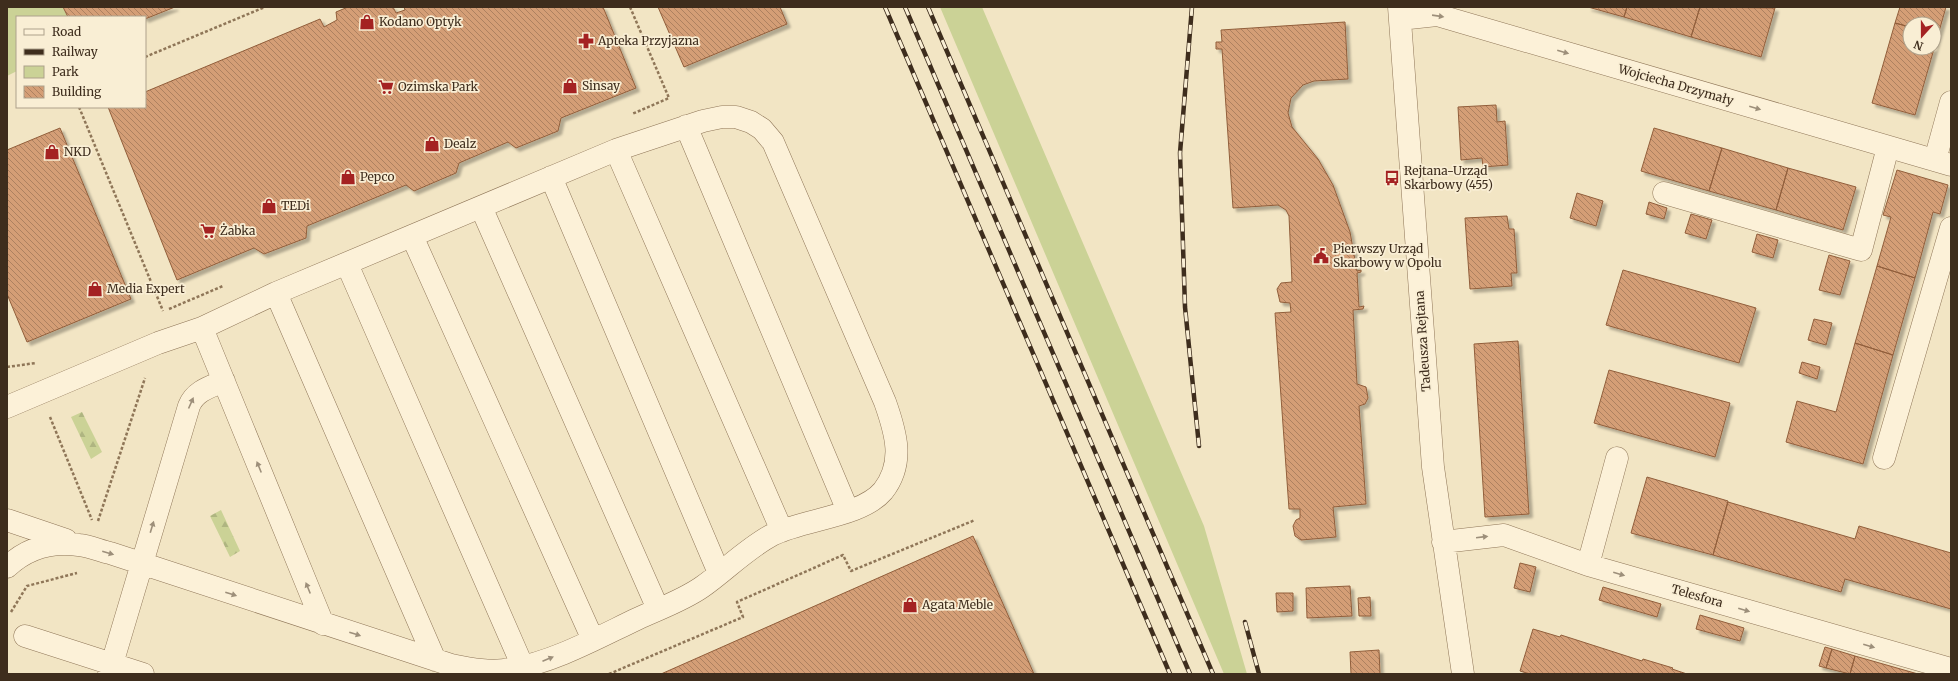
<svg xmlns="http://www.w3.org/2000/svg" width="1958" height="681" viewBox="0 0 1958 681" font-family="Merriweather,serif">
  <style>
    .green { fill: #cbd296 }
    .forest { fill: url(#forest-firs) }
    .building { fill: url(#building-back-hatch); stroke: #915e3b; filter: url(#shadow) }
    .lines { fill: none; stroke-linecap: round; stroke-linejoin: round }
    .minor-casing { stroke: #8f7658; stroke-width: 23 }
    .path { stroke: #8f7658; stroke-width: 2.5; stroke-dasharray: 3 2; stroke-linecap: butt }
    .minor { stroke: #fcf1d8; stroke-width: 22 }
    .rail-casing { stroke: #3e2d1d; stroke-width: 4.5 }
    .rail { stroke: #f9eed4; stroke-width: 3; stroke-dasharray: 9; stroke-linecap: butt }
    .oneway { fill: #9d8f7a }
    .labels { text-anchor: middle; stroke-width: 3.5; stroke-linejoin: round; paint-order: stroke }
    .poi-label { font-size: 12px; fill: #3e2d1d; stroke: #f9eed4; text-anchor: start }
    .street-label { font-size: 12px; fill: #3e2d1d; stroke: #f9eed4 }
  </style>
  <defs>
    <pattern id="forest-firs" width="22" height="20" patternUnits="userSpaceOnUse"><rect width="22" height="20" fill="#cbd296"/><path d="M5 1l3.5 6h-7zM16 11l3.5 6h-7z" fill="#afb581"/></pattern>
    <pattern id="building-back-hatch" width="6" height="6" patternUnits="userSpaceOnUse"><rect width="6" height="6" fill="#d49e76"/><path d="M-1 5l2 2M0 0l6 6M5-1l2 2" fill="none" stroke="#ad8160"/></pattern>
    <filter id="shadow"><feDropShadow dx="3.5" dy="3.5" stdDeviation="1" flood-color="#0004"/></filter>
  </defs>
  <rect width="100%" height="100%" fill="#f2e5c4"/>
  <!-- green -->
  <path class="green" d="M7,7h56l5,10h-51v54l-10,5z
    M940,7h42l222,519 43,148h-23z"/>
  <!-- forest -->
  <path class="forest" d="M82,412l20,40 -11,7 -20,-42z
    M221,510l19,41 -10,6 -20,-41z"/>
  <!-- building -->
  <path class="building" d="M63,7h112l-30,12v-2h-77z
    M348,7h45l3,6 9,-3 -1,-3h199l33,81 -75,30 -3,13 -42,17 -8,-6 -49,21 -3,10 -42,18 -8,-6 -99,41 -1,12 -42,16 -10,-6 -77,32 -69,-173h37v-15l175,-73 4,8 13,-7 -1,-8z
    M658,7h122l7,17 -103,43z
    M1588,7h39l-3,10z
    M1627,7h73l-9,30 -67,-20z
    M1700,7l75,1 -14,49 -70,-20z
    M1900,7h46l-8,28 -4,-1v-10h-24v3l-15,-4z
    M1345,22l3,57 -34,2 -11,4 -12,13 -3,15 4,14 26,32 15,26 17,47 7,39 4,-1v2l-4,1 2,34 5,-1 -1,3 -10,1 4,74 9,3 2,11 -3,6 -6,2 7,98 -33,3 3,30 -35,3 -6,-4 -2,-10 3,-6 4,-2v-9h-11l-14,-196 16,-1 -1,-9 -10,-1 -3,-13 4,-6 11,-1 -3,-66 -3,-6 -8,-5 -45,3 -11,-159h-6v-7h6l-1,-12z
    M1895,23l15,4v21h24v-14l4,1 -23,80 -43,-12z
    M1496,105l1,17 8,-1 3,44 -25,2 -1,-9 -21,2 -3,-53z
    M60,128l71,171 -104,43 -20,-48v-144z
    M1654,128l68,20 -13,43 -68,-20z
    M1722,148l66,20 -12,42 -67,-19z
    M1788,168l68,19 -13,43 -67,-20z
    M1897,170l51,15 -8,29 -7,-2 -18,66 -38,-12 14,-49 -8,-2z
    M1577,193l26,8 -7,25 -26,-8z
    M1649,202l18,6 -3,11 -18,-5z
    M1691,214l21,6 -6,19 -21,-6z
    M1507,216l2,13h5l3,44h-6l1,13 -42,3 -5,-71z
    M1757,234l21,6 -5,18 -21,-6z
    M1829,255l21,6 -10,34 -21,-5z
    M1877,266l38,12 -22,77 -38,-12z
    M1623,270l133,38 -17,55 -133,-38z
    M1814,319l18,4 -6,22 -18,-5z
    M1518,341l11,173 -44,3 -11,-173z
    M1855,343l38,12 -30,109 -77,-22 11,-41 39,11z
    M1802,362l18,5 -3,12 -18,-6z
    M1609,370l121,33 -15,54 -121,-34z
    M1647,477l81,24 -15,54 -82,-22z
    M1728,502l127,37 4,-13 92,27v56l-106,-30 -4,13 -128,-37z
    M973,536l61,138h-373z
    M1520,563l16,4 -6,25 -16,-4z
    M1350,586l2,30 -45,2 -1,-30z
    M1603,587l58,17 -4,13 -58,-17z
    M1276,593h17v18l-16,1z
    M1370,597l1,19h-12l-1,-18z
    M1700,615l44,13 -4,13 -44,-12z
    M1533,629l27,8 1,-2 81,26 1,-2 30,9 -1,1 15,5h-157l-10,-3z
    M1825,647l7,2 -6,19 -7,-2z
    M1832,649l23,7 -5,18 -24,-6z
    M1379,650l1,24h-29l-1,-22z
    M1855,656l63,18h-68z"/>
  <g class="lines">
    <defs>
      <path id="minor" d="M1399,7l34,460 30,207
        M1400,19l37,-4 514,150
        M686,126l162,385
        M616,150l166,381
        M1935,160l16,-58
        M551,177l168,396
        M1664,193l197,57 27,-103
        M481,207l177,402
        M412,236l181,404
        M347,264l179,410
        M276,293l159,367
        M202,328l121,296
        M7,407l151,-64 44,-15 74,-35 340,-143 87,-29 19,-4h14l15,5 11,7 11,13 112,260c11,31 20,61 -2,89 -22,26 -80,28 -111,44 -26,14 -47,36 -70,52 -20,14 -44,22 -65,32 -38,18 -85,44 -126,50 -20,4 -40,0 -60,-4l-341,-112c-10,-2 -20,-7 -31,-8 -28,-4 -52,3 -72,22
        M1884,458l67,-230
        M7,520l59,20
        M1443,542l61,-7 84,30 363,104
        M1588,565l29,-107
        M25,636l118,38
        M109,674l80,-268c6,-15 21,-19 35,-25"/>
    </defs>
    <!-- minor casing -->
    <use href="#minor" class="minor-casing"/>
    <!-- path -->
    <path class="path" d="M630,7l39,91 -37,16
      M145,57l120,-50
      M79,107l84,204
      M169,309l54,-23
      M7,367l29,-4
      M50,417l42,103
      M98,521l47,-143
      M11,612l16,-26 50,-13
      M609,674l134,-57 -6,-15 106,-47 8,16 124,-51"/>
    <!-- minor -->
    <use href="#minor" class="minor"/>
    <defs>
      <path id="rail" d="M885,7l285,667
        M905,7l285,667
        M928,7l285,667
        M1192,7l-12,146 5,154 14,139
        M1245,622l14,52"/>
    </defs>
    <!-- rail casing -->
    <use href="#rail" class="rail-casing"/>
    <!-- rail -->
    <use href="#rail" class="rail"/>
  </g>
  <!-- one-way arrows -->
  <defs><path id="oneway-solid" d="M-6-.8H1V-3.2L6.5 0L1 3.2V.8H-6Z"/></defs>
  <g class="oneway">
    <use href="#oneway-solid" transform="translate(1438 16) rotate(8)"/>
    <use href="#oneway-solid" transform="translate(1563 52) rotate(16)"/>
    <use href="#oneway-solid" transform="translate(1755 108) rotate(16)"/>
    <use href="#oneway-solid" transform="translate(191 403) rotate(-66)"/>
    <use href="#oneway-solid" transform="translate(259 467) rotate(-112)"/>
    <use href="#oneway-solid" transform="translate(152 527) rotate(-73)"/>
    <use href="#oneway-solid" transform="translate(1482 537) rotate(-7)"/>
    <use href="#oneway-solid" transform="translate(108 553) rotate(16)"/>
    <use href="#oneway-solid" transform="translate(1619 574) rotate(16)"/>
    <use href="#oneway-solid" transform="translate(308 588) rotate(-112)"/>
    <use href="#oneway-solid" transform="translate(231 594) rotate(18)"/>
    <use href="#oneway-solid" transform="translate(1744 610) rotate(16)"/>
    <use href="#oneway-solid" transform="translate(355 634) rotate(18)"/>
    <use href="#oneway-solid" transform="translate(1869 646) rotate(16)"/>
    <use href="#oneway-solid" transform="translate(548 659) rotate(-23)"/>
  </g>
  <!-- icons -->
  <defs>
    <symbol id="shop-bare" viewBox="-9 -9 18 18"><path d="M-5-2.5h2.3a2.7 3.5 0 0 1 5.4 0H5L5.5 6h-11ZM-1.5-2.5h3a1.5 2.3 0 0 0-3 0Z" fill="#a42222" stroke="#f9eed4" stroke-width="2.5" paint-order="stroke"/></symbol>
    <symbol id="pharmacy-bare" viewBox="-9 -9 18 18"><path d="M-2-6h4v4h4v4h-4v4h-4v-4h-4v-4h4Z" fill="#a42222" stroke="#f9eed4" stroke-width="2.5" paint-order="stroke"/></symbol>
    <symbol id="supermarket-bare" viewBox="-9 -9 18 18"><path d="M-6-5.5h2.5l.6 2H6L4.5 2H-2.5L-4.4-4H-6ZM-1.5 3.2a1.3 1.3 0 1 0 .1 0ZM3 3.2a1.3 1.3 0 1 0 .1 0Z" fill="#a42222" stroke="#f9eed4" stroke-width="2.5" paint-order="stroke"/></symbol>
    <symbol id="bus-bare" viewBox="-9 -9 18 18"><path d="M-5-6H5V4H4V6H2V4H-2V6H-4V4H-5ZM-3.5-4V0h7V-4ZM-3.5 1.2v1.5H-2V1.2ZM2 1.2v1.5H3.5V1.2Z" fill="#a42222" stroke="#f9eed4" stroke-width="2.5" paint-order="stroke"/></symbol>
    <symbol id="civic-bare" viewBox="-9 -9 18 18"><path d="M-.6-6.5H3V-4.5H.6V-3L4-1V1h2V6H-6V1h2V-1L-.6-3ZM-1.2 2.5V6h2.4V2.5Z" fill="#a42222" stroke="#f9eed4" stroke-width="2.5" paint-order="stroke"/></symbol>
  </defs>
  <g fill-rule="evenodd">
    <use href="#shop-bare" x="356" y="11" width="22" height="22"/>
    <use href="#pharmacy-bare" x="575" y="30" width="22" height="22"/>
    <use href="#shop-bare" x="559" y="75" width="22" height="22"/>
    <use href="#supermarket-bare" x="375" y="76" width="22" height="22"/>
    <use href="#shop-bare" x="421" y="133" width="22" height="22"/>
    <use href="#shop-bare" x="41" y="141" width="22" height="22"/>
    <use href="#shop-bare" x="337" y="166" width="22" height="22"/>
    <use href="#bus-bare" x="1381" y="167" width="22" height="22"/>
    <use href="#shop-bare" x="258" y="195" width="22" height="22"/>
    <use href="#supermarket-bare" x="197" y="220" width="22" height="22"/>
    <use href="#civic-bare" x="1310" y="245" width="22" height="22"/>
    <use href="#shop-bare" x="84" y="278" width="22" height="22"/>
    <use href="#shop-bare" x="899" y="594" width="22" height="22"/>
  </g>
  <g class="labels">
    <!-- poi labels -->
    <g class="poi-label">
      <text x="379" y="26">Kodano Optyk</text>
      <text x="598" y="45">Apteka Przyjazna</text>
      <text x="582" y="90">Sinsay</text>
      <text x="398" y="91">Ozimska Park</text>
      <text x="444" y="148">Dealz</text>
      <text x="64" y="156">NKD</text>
      <text x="1404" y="175">Rejtana-Urząd<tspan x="1404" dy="14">Skarbowy (455)</tspan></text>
      <text x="360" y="181">Pepco</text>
      <text x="281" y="210">TEDi</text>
      <text x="220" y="235">Żabka</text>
      <text x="1333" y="253">Pierwszy Urząd<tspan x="1333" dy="14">Skarbowy w Opolu</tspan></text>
      <text x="107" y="293">Media Expert</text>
      <text x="922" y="609">Agata Meble</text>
    </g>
    <!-- street labels -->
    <g class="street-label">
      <text transform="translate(1676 85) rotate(16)" y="4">Wojciecha Drzymały</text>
      <text transform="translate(1423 341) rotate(-94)" y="4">Tadeusza Rejtana</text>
      <text transform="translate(1697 596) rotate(16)" y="4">Telesfora</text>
    </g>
  </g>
  <!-- border -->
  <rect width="1958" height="681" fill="none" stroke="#3e2d1d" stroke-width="16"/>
  <!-- legend -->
  <rect x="16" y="16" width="130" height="92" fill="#f9eed4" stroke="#aea18b"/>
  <rect x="24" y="29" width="20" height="6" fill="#fcf1d8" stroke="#aea18b"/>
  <text x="52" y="36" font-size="12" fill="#3e2d1d">Road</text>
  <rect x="24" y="49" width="20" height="6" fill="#3e2d1d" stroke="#aea18b"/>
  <text x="52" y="56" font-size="12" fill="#3e2d1d">Railway</text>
  <rect x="24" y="66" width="20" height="12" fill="#cbd296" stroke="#aea18b"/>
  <text x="52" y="76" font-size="12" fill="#3e2d1d">Park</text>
  <rect x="24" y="86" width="20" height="12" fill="url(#building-back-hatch)" stroke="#aea18b"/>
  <text x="52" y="96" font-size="12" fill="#3e2d1d">Building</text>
  <!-- north arrow -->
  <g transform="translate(1922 36) rotate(201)"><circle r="19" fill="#f9eed4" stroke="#aea18b"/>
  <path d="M0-3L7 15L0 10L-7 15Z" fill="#a42222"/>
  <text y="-6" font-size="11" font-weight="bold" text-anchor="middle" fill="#3e2d1d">N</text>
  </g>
</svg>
